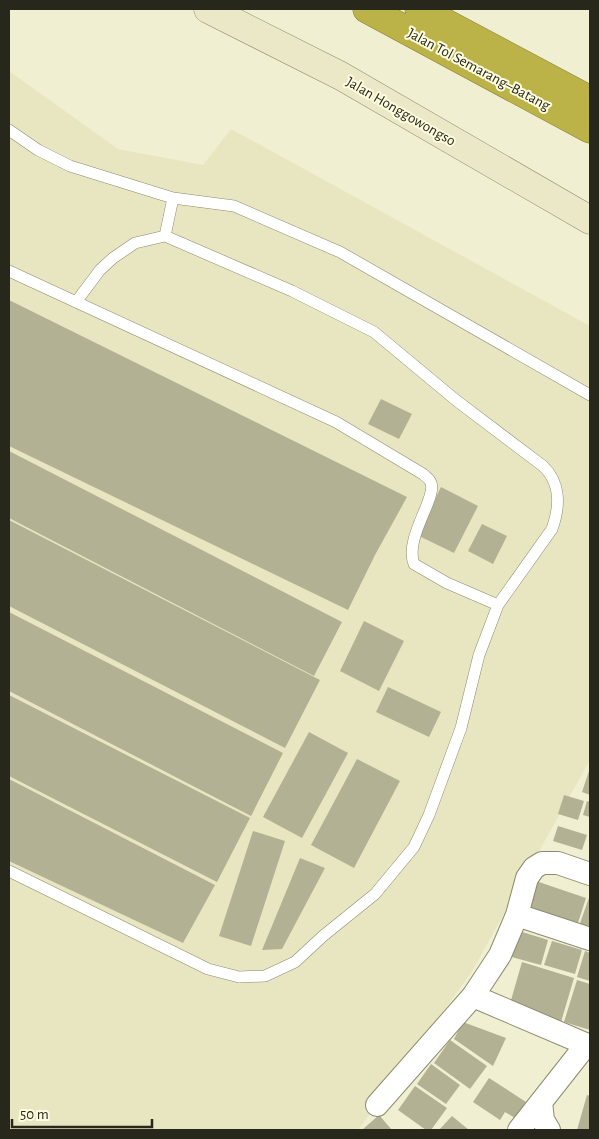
<svg xmlns="http://www.w3.org/2000/svg" width="599" height="1139" viewBox="0 0 599 1139" font-family="'Alegreya Sans',sans-serif">
  <style>
    .built { fill: #e8e6c0 }
    .building { fill: #b3b194 }
    .lines { fill: none; stroke-linecap: round; stroke-linejoin: round }
    .lane-casing { stroke: #8d8b6f; stroke-width: 12 }
    .street-casing { stroke: #8d8b6f; stroke-width: 24 }
    .secondary-casing { stroke: #8d8b6f; stroke-width: 29 }
    .highway-casing { stroke: #878238; stroke-width: 29 }
    .lane { stroke: #fff; stroke-width: 11 }
    .street { stroke: #fff; stroke-width: 22 }
    .secondary { stroke: #ebe8c8; stroke-width: 28 }
    .highway { stroke: #bbb347; stroke-width: 28 }
    .labels { text-anchor: middle; stroke-width: 4; stroke-linejoin: round; paint-order: stroke }
    .street-label { font-size: 15px; fill: #27271b; stroke: #fefcde }
  </style>
  <rect width="100%" height="100%" fill="#f0efd1"/>
  <!-- built -->
  <path class="built" d="M9,71l109,78 85,16 28,-36 359,197v434l-119,213 -113,157h-349z"/>
  <!-- building -->
  <path class="building" d="M9,300l398,197 -32,58 -27,55 -339,-164z
    M381,399l31,15 -13,25 -31,-15z
    M9,451l333,171 -28,54 -305,-158z
    M441,487l37,19 -24,47 -37,-18z
    M9,520l311,160 -35,68 -276,-142z
    M482,524l25,12 -14,28 -25,-13z
    M9,612l274,141 -32,63 -242,-125z
    M364,621l40,20 -25,50 -39,-20z
    M388,687l53,25 -12,25 -53,-25z
    M9,695l241,123 -33,64 -208,-106z
    M309,732l39,21 -46,85 -39,-21z
    M357,759l43,22 -46,87 -43,-23z
    M590,768v27l-8,-3z
    M9,779l206,106 -32,58 -174,-82z
    M564,795l20,6 -6,19 -20,-6z
    M587,801l3,1v15l-7,-2z
    M558,826l29,9 -5,15 -29,-9z
    M253,831l32,10 -34,105 -32,-10z
    M300,858l25,10 -43,81 -20,1z
    M533,880l53,18 -10,31 -53,-18z
    M590,895v35l-11,-4z
    M516,930l32,10 -7,25 -33,-9z
    M552,941l30,9 -7,24 -31,-9z
    M585,951l5,2v28l-13,-4z
    M522,962l52,16 -13,44 -52,-15z
    M577,980l13,4v46l-26,-8z
    M463,1022l43,16 -13,28 -39,-27z
    M450,1040l37,26 -17,23 -36,-26z
    M431,1064l29,21 -14,19 -29,-20z
    M489,1078l37,24 -11,16 -10,-6 -5,8 -27,-18z
    M415,1086l32,22 -16,22h-5l-28,-20z
    M587,1095l3,1v34h-13z
    M379,1115l13,15h-30z
    M452,1116l17,14h-30z"/>
  <g class="lines">
    <defs>
      <path id="lane" d="M9,130l29,20 32,16 103,32 61,8 106,46 250,143
        M165,236l8,-38
        M9,271l327,151 87,52c3,3 7,5 8,9 6,15 -27,55 -17,81l33,19 51,22
        M9,871l199,98 31,8 26,-1 30,-14 28,-26 52,-42 39,-47 15,-32 32,-87 18,-73 19,-50 54,-76c8,-22 9,-46 -9,-63l-86,-65 -83,-69 -82,-41 -127,-55 -30,7 -22,15 -13,12 -24,32"/>
      <path id="street" d="M517,915l73,24
        M473,996l117,50
        M541,1102l2,18 6,10
        M377,1105l96,-109 27,-41 17,-40 10,-37 7,-10 8,-5h16l32,11
        M519,1130l67,-85"/>
      <path id="secondary" d="M208,9l133,67 249,144"/>
      <path id="highway" d="M367,9l223,120
        M419,9l171,91"/>
    </defs>
    <!-- lane casing -->
    <use href="#lane" class="lane-casing"/>
    <!-- street casing -->
    <use href="#street" class="street-casing"/>
    <!-- secondary casing -->
    <use href="#secondary" class="secondary-casing"/>
    <!-- highway casing -->
    <use href="#highway" class="highway-casing"/>
    <!-- lane -->
    <use href="#lane" class="lane"/>
    <!-- street -->
    <use href="#street" class="street"/>
    <!-- secondary -->
    <use href="#secondary" class="secondary"/>
    <!-- highway -->
    <use href="#highway" class="highway"/>
  </g>
  <g class="labels">
    <!-- street labels -->
    <g class="street-label">
      <text transform="translate(479 69) rotate(28)" y="5">Jalan Tol Semarang–Batang</text>
      <text transform="translate(401 111) rotate(30)" y="5">Jalan Honggowongso</text>
    </g>
  </g>
  <!-- border -->
  <rect width="599" height="1139" fill="none" stroke="#27271b" stroke-width="20"/>
  <!-- scale -->
  <path d="M12 1119v8h140v-8" fill="none" stroke="#27271b" stroke-width="2.5"/>
  <text x="20" y="1119" font-size="15" fill="#27271b" stroke="#fefcde" stroke-width="4" paint-order="stroke">50 m</text>
</svg>
